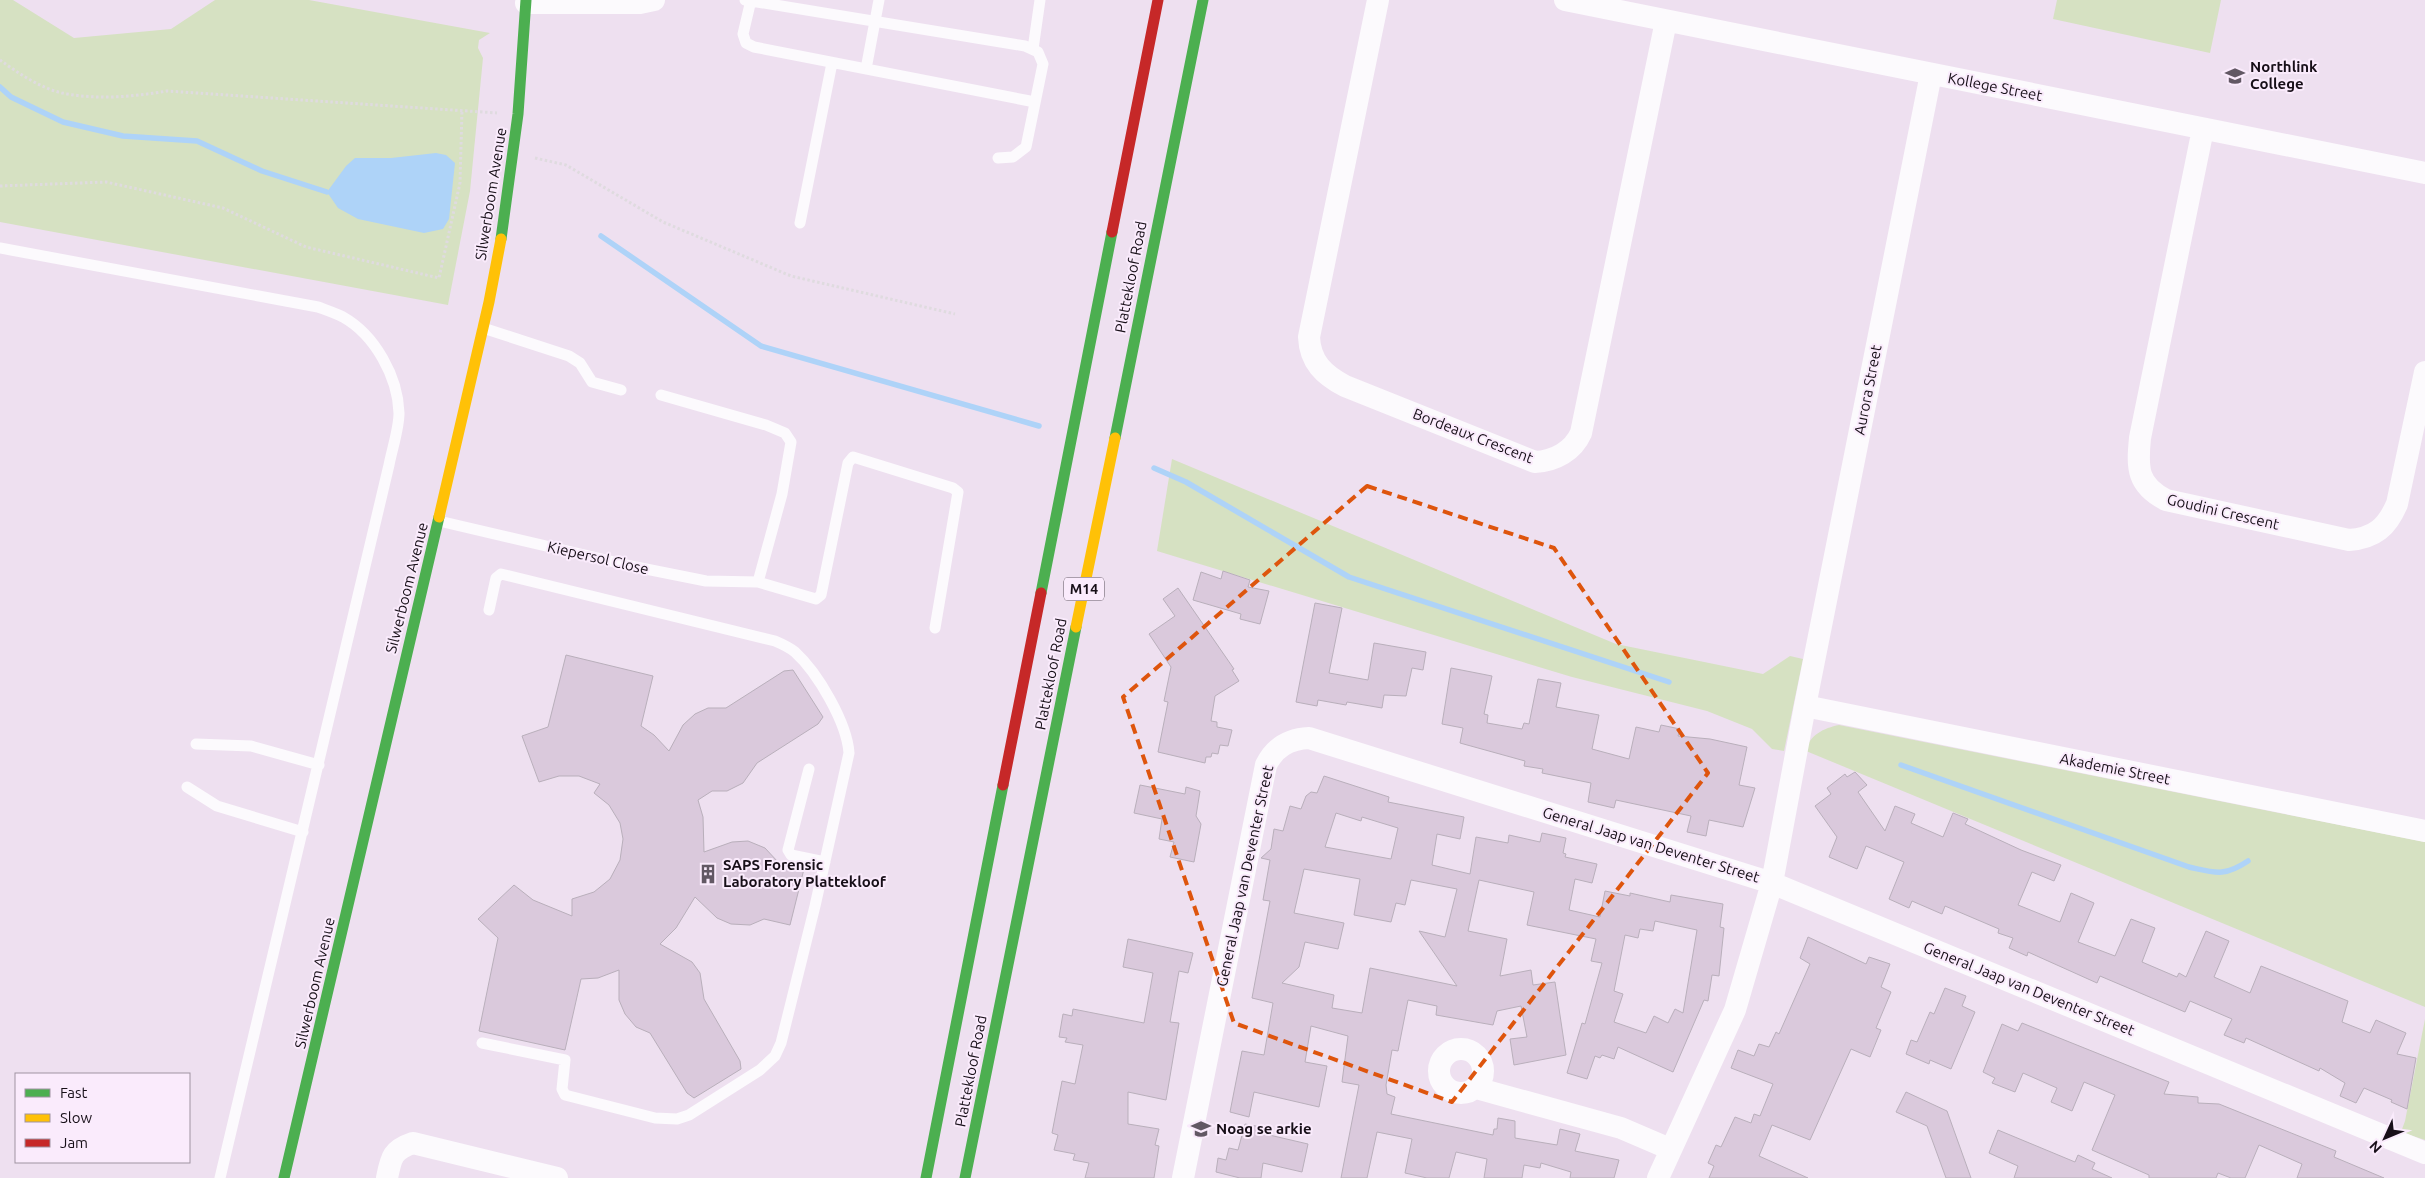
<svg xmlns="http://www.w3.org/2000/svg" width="2425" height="1178" viewBox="0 0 2425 1178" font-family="Ubuntu,sans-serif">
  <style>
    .green { fill: #d6e1c2 }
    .water { fill: #aed3f8 }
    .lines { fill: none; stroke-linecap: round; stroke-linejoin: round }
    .stream { stroke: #aed3f8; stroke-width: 5.5 }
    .building { fill: #dac9dc; stroke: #b9afbb; fill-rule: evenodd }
    .path { stroke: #dfdbdf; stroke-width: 3; stroke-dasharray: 2.5 2.5; stroke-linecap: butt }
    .lane { stroke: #fcfafd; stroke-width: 11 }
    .street { stroke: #fcfafd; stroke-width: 22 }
    .fast { stroke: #4caf50; stroke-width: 11 }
    .slow { stroke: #ffc107; stroke-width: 11 }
    .jam { stroke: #c62828; stroke-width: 11 }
    .marked { fill: none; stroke: #de550d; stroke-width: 4; stroke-dasharray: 10 6; stroke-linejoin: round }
    .labels { text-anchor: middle; stroke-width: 4; stroke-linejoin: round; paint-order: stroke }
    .shield { fill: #faebfc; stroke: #5b515c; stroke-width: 1 }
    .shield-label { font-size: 14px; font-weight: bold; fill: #170f18 }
    .poi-label { font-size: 15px; font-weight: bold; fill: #170f18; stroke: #faebfc; text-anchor: start }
    .street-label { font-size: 15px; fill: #170f18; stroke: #faebfc }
  </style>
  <rect width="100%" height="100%" fill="#eee0f0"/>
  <!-- green -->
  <path class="green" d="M0,0h13l61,38 97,-9 44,-29h94l181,33 -11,7 -1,8 5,10 -13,133 -22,114 -448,-83z
    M2057,0h164l-11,53 -157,-34z
    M1172,459l444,185 147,30 27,-18 13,3 -19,92 -12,-2 -20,-20 -45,-18 -135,-34 -415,-126z
    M1839,725l586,117v165l-619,-256c3,-16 18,-23 33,-26z
    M2425,1019v121l-24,-8 4,-11z"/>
  <!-- water -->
  <path class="water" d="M436,153l10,2 9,8 -6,56 -6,10 -19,4 -66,-14 -20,-11 -11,-16 19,-26 9,-8h36z"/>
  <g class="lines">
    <!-- stream -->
    <path class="stream" d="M0,87l11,10 52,25 60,14 74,5 65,30 65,21
      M601,236l160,110 278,80
      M1154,468l32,14 163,95 320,105
      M1901,765l288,102c27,6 35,10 59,-6"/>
  </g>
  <!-- building -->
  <path class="building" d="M1223,571l27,9 -2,7 21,4 -9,33 -20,-5 1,-5 -48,-14 8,-28 20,7z
    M1178,588l56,81 -2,1 7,11 -24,15 -4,25 6,1v5l15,3 -4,16 -8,-1 -2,9 -6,-1 -1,4h-5l-1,6 -47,-11 10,-50 -4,-1 7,-34 -22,-33 26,-18 -12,-17z
    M1315,603l27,5 -13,65 39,7 6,-37 52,9 -3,18 -11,-2 -6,28 -22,-1 -2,13 -35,-6 -1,3 -28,-5 -1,6 -21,-4z
    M566,655l87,21 -12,50 13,9 15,16 14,-26 12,-11 13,-6h18l58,-37 9,-1 30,47 -5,7 -61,39 -14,20 -16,8h-15l-14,9 5,17 1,35 28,-10 16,-1 17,7 13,14 26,7 -14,56 -26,-6 -14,6 -19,-1 -14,-6 -22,-21 -19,31 -16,16 32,18 8,11 4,26 36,62 1,8 -47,29 -7,-5 -37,-60 -14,-6 -11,-13 -6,-14v-30l-21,8 -17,1 -16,71 -86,-19 19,-93 -20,-19 36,-34 19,15 39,16v-17l22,-7 16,-13 10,-19 3,-21 -3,-16 -11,-18 -15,-12 6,-9 -21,-8h-20l-20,6 -17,-46 26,-9z
    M1451,668l41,8 -8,38 4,1 -1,8 35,6 2,-6 5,1 9,-45 23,4 -5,24 43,8 -7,34 37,10 7,-32 23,5 2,-7 19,4 -2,7 32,3 37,8 -8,38 16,3 -12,39 -34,-7 -3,16 -19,-4 4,-16 -75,-16 -2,8 -26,-6 3,-19 -49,-10 1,-4 -19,-3 1,-5 -65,-18 3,-15 -21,-4z
    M1855,772l12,13 -9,7 27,39 10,-25 20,8 -4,9 32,14 10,-24 15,6 -3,5 56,26 40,15 -7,16 -22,-9 -14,33 42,17 11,-29 23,10 -16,39 37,14 16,-37 24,9 -13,34 35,15 2,-4 7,4 20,-46 23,10 -15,36 36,16 11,-27 87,35 -6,21 28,11 6,-13 30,13 -9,21 19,4 -9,51 -16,-7 1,-2 -28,-12 -8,15 -16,-7 5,-13 -25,-15 -1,3 -73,-33 -2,5 -20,-8 8,-16 -42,-18 -5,11 -85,-36 -3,7 -69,-31 -1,4 -18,-8 4,-10 -15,-5 1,-4 -54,-23 -3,8 -30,-13 -3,7 -20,-9 15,-37 -38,-16 -9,23 -28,-12 8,-20 -22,-31 16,-12 -4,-6 18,-14 2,3z
    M1324,776l65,21 -1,5 76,15 -4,22 -23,-5 -5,31 38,9 6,-37 32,6 1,-8 31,7 2,-9 24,5 -3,15 3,1 -1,3 32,7 -5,19 -17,-4 -6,31 31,7 5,-26 25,5v-3l40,9 1,-7 52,9 -3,23 4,1 -5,48 -7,-1 -4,26 -4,-1 -31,72 -55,-25 -4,12 -12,-4 -2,3 -5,-2 -8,23 -20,-6 15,-50 3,1 17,-61 -11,-2 5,-22 -69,-14 7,-33 -55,-12 -11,51 39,8 -7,37 31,-6 2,15 22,-3 11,73 -52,10 -4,-26 17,-2 -6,-31 -24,5 -4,14 -57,-10 1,-9 -29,-6 -10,51 -6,-1 -6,35 1,9 8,3 -4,17 102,21 1,-6h3l1,-11 17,3v17l42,7 3,-16 20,5 -5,17 44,9 -5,18h-44l1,-6 -30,-9 -1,5 -16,-3 -2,13h-38l3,-19 -31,-7 -7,26h-22l-22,-5 7,-34 -35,-7 -10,46h-26l18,-93 -17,-3 6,-46 -37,-10 -6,36 22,4 -8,41 -65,-15 -5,25 -19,-5 12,-61 22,4 9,-52 -21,-5 18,-97 -7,-1 7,-40 -9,-2 10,-9 3,-20 9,2 7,-25 11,3 5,-13 5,-4 6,1zM1336,813l25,8 1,-4 36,11 -7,31 -66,-12zM1304,869l56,10 -6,36 37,7 5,-19 9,2 6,-25 46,9 -12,48 -26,-6 38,55 -87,-18 -8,45 -30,-5 2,-13 -52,-12 17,-16 6,-25 33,7 6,-26 -50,-10zM1655,921l42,9 -14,83 -8,-4 -7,14 -14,-7 -8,17 -32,-11 9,-28 -9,-3 11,-56 13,3 2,-9 13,2z
    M1140,785l45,9 1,-7 14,4 -4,25 5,8 -7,38 -24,-5 4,-15 -15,-3 3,-20 -28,-6z
    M1808,937l58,27 3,-7 21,7 -9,23 10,5 -15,36 5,2 -11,27 -19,-8 -41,91 -38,-15 -13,31 49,22h-99l5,-12 -6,-3 8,-18 5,2 14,-30 16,6 3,-9 6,2 13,-32 -42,-16 7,-18 16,6 5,-12 10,3 7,-15 3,2 31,-70 -10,-6z
    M1128,939l65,14 -5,20 -9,-2 -9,51 9,1 -13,77 -38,-8v32l31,5 -4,16 4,1 -5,32h-69l4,-15 -16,-3 2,-6 -21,-4 4,-15 -6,-2 10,-52 13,3 8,-39 -18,-3 2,-4 -8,-1 4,-23 9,2 1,-7 71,14 9,-50 -30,-6z
    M1945,988l21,8 -4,10 13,6 -24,57 -21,-9 -1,4 -23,-10 5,-14 6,2 13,-30 4,2z
    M2022,1023l147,59 -5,12 34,3v6l21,1 117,47 -2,6 50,21h-87l5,-14 -43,-19 -14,33h-14l-13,-5 -2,5h-67v-3l-57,-25 23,-55 -31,-13 -12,29 -21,-9 6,-14 -34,-15 -8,19 -23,-9 3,-5 -12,-6 19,-48 16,7z
    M1906,1092l41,19 24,67h-25l-19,-52 -31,-14z
    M1245,1124l21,4 -1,6 43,10 -6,28 -39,-9 -2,15h-21l-24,-6 2,-14 8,2 3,-12 9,2z
    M1998,1130l77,32 3,-7 17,8 -3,6 20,9h-98l4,-12 -29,-13z"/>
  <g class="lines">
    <!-- path -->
    <path class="path" d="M0,60c18,13 40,28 62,33 34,7 70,4 105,-2l330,22
      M535,158l31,7 97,57 128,54 164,38
      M0,186l106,-4 117,26 83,39 133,31 21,-95 2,-73"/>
    <!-- lane -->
    <path class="lane" d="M745,0l280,46 13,6 5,12 -17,83 -13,10 -15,1
      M751,0l-8,34 3,9 8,4 281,55
      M1033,49l7,-49
      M866,69l13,-69
      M800,223l32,-160
      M0,248l318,59c8,3 17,6 25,10 32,18 55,60 56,96 0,16 -7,36 -10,52l-169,713
      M483,328l86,28 11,7 12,19 29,8
      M661,395l105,30 19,8 6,9 -9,52 -24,88
      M439,521l197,46 70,14 52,1 58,17 5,-4 27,-132 5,-6 100,31 5,4 -23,136
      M196,744l55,2 68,19
      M809,769l-21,81 3,5 34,7
      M187,787l30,19 86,26
      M482,1043l83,17 -3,29 3,6 90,23 22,1 12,-4 71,-45 15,-14 6,-13 34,-137 34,-153c-2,-30 -31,-80 -54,-101 -6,-5 -13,-8 -20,-11l-274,-67 -5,4 -7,32"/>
    <!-- street -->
    <path class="street" d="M1378,0l-69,337c1,25 15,38 36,49l190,76c20,-1 38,-11 46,-29l85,-412
      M1565,0l860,173
      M526,3h114l14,-3
      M2203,129l-63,309c-3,30 -3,47 26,62l183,40c26,-2 38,-13 48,-36l28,-132
      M1805,706l620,125
      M1439 1071a22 22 0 1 1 44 0a22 22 0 1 1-44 0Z
      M1476,1088l145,40 49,21
      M387,1178c4,-20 5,-28 26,-35l144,35
      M1183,1178l83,-413c9,-18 23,-26 43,-27l463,145 653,270
      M1658,1178l77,-168 37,-127 33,-177 126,-632"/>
    <!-- fast -->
    <path class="fast" d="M501,239l17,-125 8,-114
      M1115,438l88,-438
      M1041,593l71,-361
      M284,1178l155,-661
      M926,1178l77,-393
      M965,1178l111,-551"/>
    <!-- slow -->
    <path class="slow" d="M439,517l50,-215 12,-63
      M1076,627l39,-189"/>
    <!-- jam -->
    <path class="jam" d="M1112,232l46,-232
      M1003,785l38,-192"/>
  </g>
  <!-- marked area -->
  <path class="marked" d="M1367,486l187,62 154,225 -256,329 -218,-79 -111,-326z"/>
  <!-- icons -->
  <defs>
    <symbol id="university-bare" viewBox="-9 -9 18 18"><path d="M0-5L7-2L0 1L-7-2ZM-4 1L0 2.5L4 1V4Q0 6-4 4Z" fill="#625864" stroke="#faebfc" stroke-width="2.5" paint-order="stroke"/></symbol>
    <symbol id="building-bare" viewBox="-9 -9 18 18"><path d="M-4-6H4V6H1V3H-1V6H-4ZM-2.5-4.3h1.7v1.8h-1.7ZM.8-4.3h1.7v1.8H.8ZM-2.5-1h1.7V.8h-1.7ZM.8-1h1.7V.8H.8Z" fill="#625864" stroke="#faebfc" stroke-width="2.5" paint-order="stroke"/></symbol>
    <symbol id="school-bare" viewBox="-9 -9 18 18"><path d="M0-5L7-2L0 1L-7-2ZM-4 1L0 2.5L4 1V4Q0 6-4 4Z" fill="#625864" stroke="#faebfc" stroke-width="2.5" paint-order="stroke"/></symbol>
  </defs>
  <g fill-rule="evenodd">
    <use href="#university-bare" x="2221" y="62" width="28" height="28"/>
    <use href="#building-bare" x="694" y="860" width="28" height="28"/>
    <use href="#school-bare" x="1187" y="1115" width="28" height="28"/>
  </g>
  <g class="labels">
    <!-- shield labels -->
    <rect class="shield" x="1064" y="577.5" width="40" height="23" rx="4"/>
    <g class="shield-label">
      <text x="1084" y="594">M14</text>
    </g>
    <!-- poi labels -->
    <g class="poi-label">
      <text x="2250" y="72">Northlink<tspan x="2250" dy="17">College</tspan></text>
      <text x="723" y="870">SAPS Forensic<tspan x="723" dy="17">Laboratory Plattekloof</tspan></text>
      <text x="1216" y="1134">Noag se arkie</text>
    </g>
    <!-- street labels -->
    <g class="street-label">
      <text transform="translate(1995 87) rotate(11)" y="5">Kollege Street</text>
      <text transform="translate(491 194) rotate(-81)" y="5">Silwerboom Avenue</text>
      <text transform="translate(1131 277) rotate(-79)" y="5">Plattekloof Road</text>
      <text transform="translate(1868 390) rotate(-79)" y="5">Aurora Street</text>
      <text transform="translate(1473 436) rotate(21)" y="5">Bordeaux Crescent</text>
      <text transform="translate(2223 512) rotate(13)" y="5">Goudini Crescent</text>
      <text transform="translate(598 558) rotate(13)" y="5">Kiepersol Close</text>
      <text transform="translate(407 588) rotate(-76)" y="5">Silwerboom Avenue</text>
      <text transform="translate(1051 674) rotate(-79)" y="5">Plattekloof Road</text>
      <text transform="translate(2115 769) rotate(11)" y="5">Akademie Street</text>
      <text transform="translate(1651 845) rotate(17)" y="5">General Jaap van Deventer Street</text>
      <text transform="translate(1245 876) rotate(-78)" y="5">General Jaap van Deventer Street</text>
      <text transform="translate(315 983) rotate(-77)" y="5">Silwerboom Avenue</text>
      <text transform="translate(2029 989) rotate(22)" y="5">General Jaap van Deventer Street</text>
      <text transform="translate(971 1071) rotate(-79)" y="5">Plattekloof Road</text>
    </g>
  </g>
  <!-- legend -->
  <rect x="15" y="1073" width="175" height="90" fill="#faebfc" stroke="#9f93a1"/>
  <rect x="25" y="1089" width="25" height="8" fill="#4caf50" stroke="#9f93a1"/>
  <text x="60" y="1098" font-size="15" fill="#170f18">Fast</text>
  <rect x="25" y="1114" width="25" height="8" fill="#ffc107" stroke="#9f93a1"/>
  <text x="60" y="1123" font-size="15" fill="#170f18">Slow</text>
  <rect x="25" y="1139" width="25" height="8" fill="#c62828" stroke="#9f93a1"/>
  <text x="60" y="1148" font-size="15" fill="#170f18">Jam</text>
  <!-- north arrow -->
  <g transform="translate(2385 1138) rotate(226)" stroke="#faebfc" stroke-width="4" paint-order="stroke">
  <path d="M0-4L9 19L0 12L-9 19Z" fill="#170f18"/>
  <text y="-8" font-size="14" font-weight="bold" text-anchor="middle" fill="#170f18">N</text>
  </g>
</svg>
